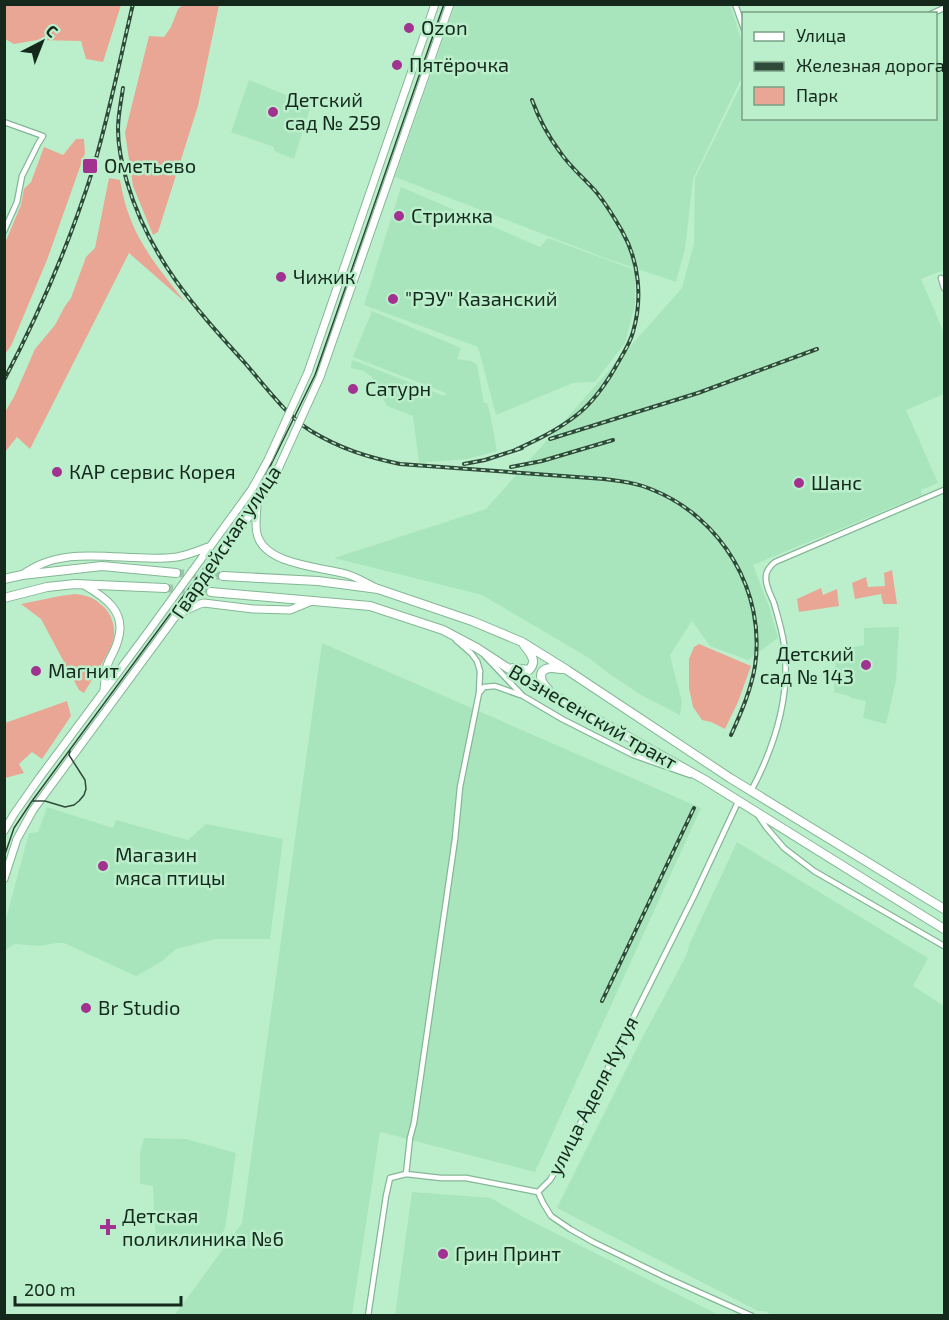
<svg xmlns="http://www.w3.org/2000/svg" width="949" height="1320" viewBox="0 0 949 1320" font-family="'Exo 2',sans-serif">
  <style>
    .built { fill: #a9e5bc }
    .green { fill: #eaa695 }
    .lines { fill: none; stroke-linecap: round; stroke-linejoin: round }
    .primary-tunnel { stroke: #9ac7a8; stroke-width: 8; stroke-dasharray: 8 4; stroke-linecap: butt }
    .minor-casing { stroke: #84b795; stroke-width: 7 }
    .secondary-casing { stroke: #84b795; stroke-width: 9 }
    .primary-casing { stroke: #84b795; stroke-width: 10 }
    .minor { stroke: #fff; stroke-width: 4.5 }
    .secondary { stroke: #fff; stroke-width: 7 }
    .primary { stroke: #fff; stroke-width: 8 }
    .tram { stroke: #2f4a39; stroke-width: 1.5 }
    .rail-casing { stroke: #2f4a39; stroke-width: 4 }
    .rail { stroke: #bbefcb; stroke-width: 1.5; stroke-dasharray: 4.5; stroke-linecap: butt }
    .secondary-bridge-casing { stroke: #84b795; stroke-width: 9; stroke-linecap: butt }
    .secondary-bridge { stroke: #fff; stroke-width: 7 }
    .poi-dot { fill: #a13290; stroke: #bbefcb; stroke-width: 2 }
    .labels { text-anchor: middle; stroke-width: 5; stroke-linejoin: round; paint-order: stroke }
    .poi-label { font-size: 20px; fill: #14291c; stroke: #bbefcb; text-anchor: start }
    .street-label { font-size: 20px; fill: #14291c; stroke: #bbefcb }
  </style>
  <rect width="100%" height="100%" fill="#bbefcb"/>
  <!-- built -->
  <path class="built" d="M455,5h275l13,40v35l-3,1 -47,98 -8,70 -9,33 -71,-24 -210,-81z
    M936,56l8,16v198l-23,9 23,54v61l-38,16 32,73 -17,7 1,5 -169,70 17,44 8,29 -30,22 -38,-14 -18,-25 -22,34 12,47 -2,13 -39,-20 -33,-22 -19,-15 -107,-63 -148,-37 152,-49 196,-221 12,-45 1,-65 47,-95h1l1,35h192z
    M249,80l62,25 -17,54 -20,-8v-4l-43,-15z
    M401,187l139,60 8,-9 87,32v35l-10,38 -30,39 -22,1 -77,32 -18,-68 -114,-42z
    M372,311l89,37 -4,11 14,2 6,4 7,38h3l3,10 7,38 -30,8 -48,4 -6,-47 -26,-10 -15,-29 -8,-6 -13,-3v-4l2,-4 91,36 2,-3 -93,-36z
    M899,627l-3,54 -10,43 -23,-6 3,-17 -15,-3 -2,-2 -15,-4 2,-42 28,-5v-17z
    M322,643l379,165 -166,364 -155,-40 -28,183 -178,1 68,-93z
    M47,807l66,21 3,-8 72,20 18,-16 77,15 -13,100h-54l-40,10 -15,13 -25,14 -72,-33h-7l-18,3 -24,-2 -10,6v-28l24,-89 9,-1z
    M737,842l191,116 -15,28 31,20v309h-172l-8,-4h-6l-201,-103 83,-166 46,-86 4,-13z
    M144,1138l42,1 50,14 -11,76 -12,17 -14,-3 -43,1 -3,-58 -13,-2v-32z
    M412,1192l79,6 34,20 194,97h-324z"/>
  <!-- green -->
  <path class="green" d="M5,4h116v1l-18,57 -17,-3 -5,-18 -44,-1 -23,4 -9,-5z
    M183,5h36l-21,101 -40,126 -5,3 -20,-49 -8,-53 24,-97 15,1 7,-10 7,-18z
    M76,139h8l1,14 -38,107 -36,86 -6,8v-111l16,-38 3,-16 7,-7 13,-35 19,8z
    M109,178l11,2c9,54 32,80 65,122l-56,-49 -99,196 -13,-12 -12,15v-40l9,-15 21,-48 20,-24 10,-19 6,-8 15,-41 9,-9z
    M892,570l5,34h-14l-2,-10 -26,5 -3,-16 14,-6 2,10 17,-1 -1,-13z
    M821,588l2,7 14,-6 2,17 -40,6 -2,-13z
    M75,594c14,2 18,3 29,13 7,7 11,18 10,29 -1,13 -23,45 -30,57l-5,-3 -38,-71 -20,-15 39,-8z
    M699,644l52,22 -13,36 -13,27 -14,-7 -9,-2 -9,-13 -4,-19v-29l5,-12z
    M67,701l4,15 -29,43 -10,-7 -13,12 5,9 -19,5v-55z"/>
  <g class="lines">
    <!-- primary-tunnel -->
    <path class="primary-tunnel" d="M176,573l47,3
      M165,588l46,4"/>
    <defs>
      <path id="minor" d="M735,4l9,25
        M931,14l13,-6
        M4,122l39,14 -5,8 -16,32 -5,26 -13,29
        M941,278l3,10
        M485,656l38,40 39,23 71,36 57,20
        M479,693l5,-6 11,-1 25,9
        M751,791c24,-45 40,-95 33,-147 -2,-14 -6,-27 -10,-41 -3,-8 -9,-17 -8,-26 0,-7 4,-11 9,-15l169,-72
        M758,815l8,12 18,21 30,23 130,75
        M406,1174l4,-36 4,-15 41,-284 5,-52 19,-94 1,-22 -3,-10 -6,-8 -15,-13
        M538,1192l12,-12 11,-18 133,-266 44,-94
        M538,1192l5,11 8,13 19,13 23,13 72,35 87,39
        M368,1316l18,-120 4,-18 16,-4 35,4h25l72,14"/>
      <path id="secondary" d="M308,372l127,-368
        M320,377l130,-373
        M257,504c0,10 -3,23 1,33 10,28 63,30 88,37 11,3 20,9 30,14
        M22,575c45,-34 104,-11 155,-18 11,-2 21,-6 31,-10
        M84,585c21,12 43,27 34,55 -2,9 -8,17 -11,26 -2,7 -2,16 -3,23
        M180,613l20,-9 4,-1 49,6 37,1 22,-9
        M4,831l10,-17 26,-37 108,-145 104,-143 16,-29
        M4,879l13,-40 16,-29 220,-299 26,-44"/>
      <path id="primary" d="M223,576l95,5 60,8 94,32 50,21 45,28 163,108 214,131
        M4,579l18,-4 80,-9 74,7
        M211,592l159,14 73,24 34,18 29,19 55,32 144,81 239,149
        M4,598l43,-11 28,-3 90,4
        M513,668l16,2c9,-9 1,-17 -5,-25
        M548,689c-8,-7 -12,-21 4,-21 3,0 7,1 10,1"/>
    </defs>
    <!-- minor casing -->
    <use href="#minor" class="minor-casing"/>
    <!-- secondary casing -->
    <use href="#secondary" class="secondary-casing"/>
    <!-- primary casing -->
    <use href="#primary" class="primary-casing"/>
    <!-- minor -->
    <use href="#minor" class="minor"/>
    <!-- secondary -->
    <use href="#secondary" class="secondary"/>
    <!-- primary -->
    <use href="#primary" class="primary"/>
    <!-- tram -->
    <path class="tram" d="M32,801h13l20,6 9,-2 5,-4 5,-6 2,-6 -1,-9 -16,-25 1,-4
      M4,857l10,-29 18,-27 206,-279 21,-33 56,-114 129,-371"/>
    <defs>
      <path id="rail" d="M123,88c-2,14 -5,27 -5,41 0,18 4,36 9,53 22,75 67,125 118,181 19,22 42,53 66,68 30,18 56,26 89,33l204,15c16,2 34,4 49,11 69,28 113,102 102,176 -4,24 -14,47 -24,69
        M4,380c36,-68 66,-138 89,-211 16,-54 27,-110 40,-165
        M550,439l148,-46 119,-44
        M515,450c22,-10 43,-20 63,-36 15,-12 27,-29 37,-46 6,-11 15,-24 18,-36 10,-34 6,-71 -11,-101 -8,-14 -16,-27 -25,-38 -12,-14 -27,-26 -37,-41 -12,-16 -21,-33 -28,-52
        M464,464l21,-4 37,-12
        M511,467l31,-6 71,-21
        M602,1001l92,-193"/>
    </defs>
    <!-- rail casing -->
    <use href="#rail" class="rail-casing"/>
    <!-- rail -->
    <use href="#rail" class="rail"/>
    <defs>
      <path id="secondary-bridge" d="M268,460l40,-88
        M279,467l41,-90"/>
    </defs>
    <!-- secondary-bridge casing -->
    <use href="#secondary-bridge" class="secondary-bridge-casing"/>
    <!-- secondary-bridge -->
    <use href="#secondary-bridge" class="secondary-bridge"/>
  </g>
  <!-- markers -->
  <g class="poi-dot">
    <circle cx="409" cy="28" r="6"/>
    <circle cx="397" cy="65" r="6"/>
    <circle cx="273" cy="112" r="6"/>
    <rect x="82" y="158" width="16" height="16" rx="3"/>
    <circle cx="399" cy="216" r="6"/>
    <circle cx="281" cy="277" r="6"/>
    <circle cx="393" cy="299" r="6"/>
    <circle cx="353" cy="389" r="6"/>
    <circle cx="57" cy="472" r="6"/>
    <circle cx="799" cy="483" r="6"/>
    <circle cx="866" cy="665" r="6"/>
    <circle cx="36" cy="671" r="6"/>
    <circle cx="103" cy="866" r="6"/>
    <circle cx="86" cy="1008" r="6"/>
    <path d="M105 1218h6v6h6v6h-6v6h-6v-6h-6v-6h6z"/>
    <circle cx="443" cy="1254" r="6"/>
  </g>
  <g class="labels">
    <!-- poi labels -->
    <g class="poi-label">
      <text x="421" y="35">Ozon</text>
      <text x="409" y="72">Пятёрочка</text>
      <text x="285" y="107">Детский<tspan x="285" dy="23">сад № 259</tspan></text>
      <text x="104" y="173">Ометьево</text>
      <text x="411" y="223">Стрижка</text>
      <text x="293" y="284">Чижик</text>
      <text x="405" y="306">"РЭУ" Казанский</text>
      <text x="365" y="396">Сатурн</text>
      <text x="69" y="479">КАР сервис Корея</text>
      <text x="811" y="490">Шанс</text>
      <text x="854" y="661" text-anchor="end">Детский<tspan x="854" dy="23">сад № 143</tspan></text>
      <text x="48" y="678">Магнит</text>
      <text x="115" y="862">Магазин<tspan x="115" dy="23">мяса птицы</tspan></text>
      <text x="98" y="1015">Br Studio</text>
      <text x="122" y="1223">Детская<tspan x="122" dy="23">поликлиника №6</tspan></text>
      <text x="455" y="1261">Грин Принт</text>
    </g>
    <!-- street labels -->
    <g class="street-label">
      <text transform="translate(226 542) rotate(-56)" y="7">Гвардейская улица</text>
      <text transform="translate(593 717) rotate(30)" y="7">Вознесенский тракт</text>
      <text transform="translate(593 1096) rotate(-63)" y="7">улица Аделя Кутуя</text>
    </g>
  </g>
  <!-- border -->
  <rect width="949" height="1320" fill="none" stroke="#14291c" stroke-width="12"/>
  <!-- legend -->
  <rect x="742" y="12" width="195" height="108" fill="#bbefcb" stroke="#78a085" stroke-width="1.5"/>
  <rect x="754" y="32" width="30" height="9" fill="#ffffff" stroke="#78a085" stroke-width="1.5"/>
  <text x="796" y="42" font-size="18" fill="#14291c">Улица</text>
  <rect x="754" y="62" width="30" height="9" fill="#2f4a39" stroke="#78a085" stroke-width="1.5"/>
  <text x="796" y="72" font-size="18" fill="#14291c">Железная дорога</text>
  <rect x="754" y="87" width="30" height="18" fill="#eaa695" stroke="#78a085" stroke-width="1.5"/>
  <text x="796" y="102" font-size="18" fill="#14291c">Парк</text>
  <!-- north arrow -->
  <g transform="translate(42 42) rotate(42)" stroke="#bbefcb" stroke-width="4.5" paint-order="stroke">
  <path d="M0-4.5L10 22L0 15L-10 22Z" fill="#14291c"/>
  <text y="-9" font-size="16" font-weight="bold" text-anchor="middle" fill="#14291c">С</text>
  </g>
  <!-- scale -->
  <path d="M15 1296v9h166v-9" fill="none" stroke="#14291c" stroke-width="3"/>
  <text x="24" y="1296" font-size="18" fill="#14291c" stroke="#bbefcb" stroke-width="4.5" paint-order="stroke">200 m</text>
</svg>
